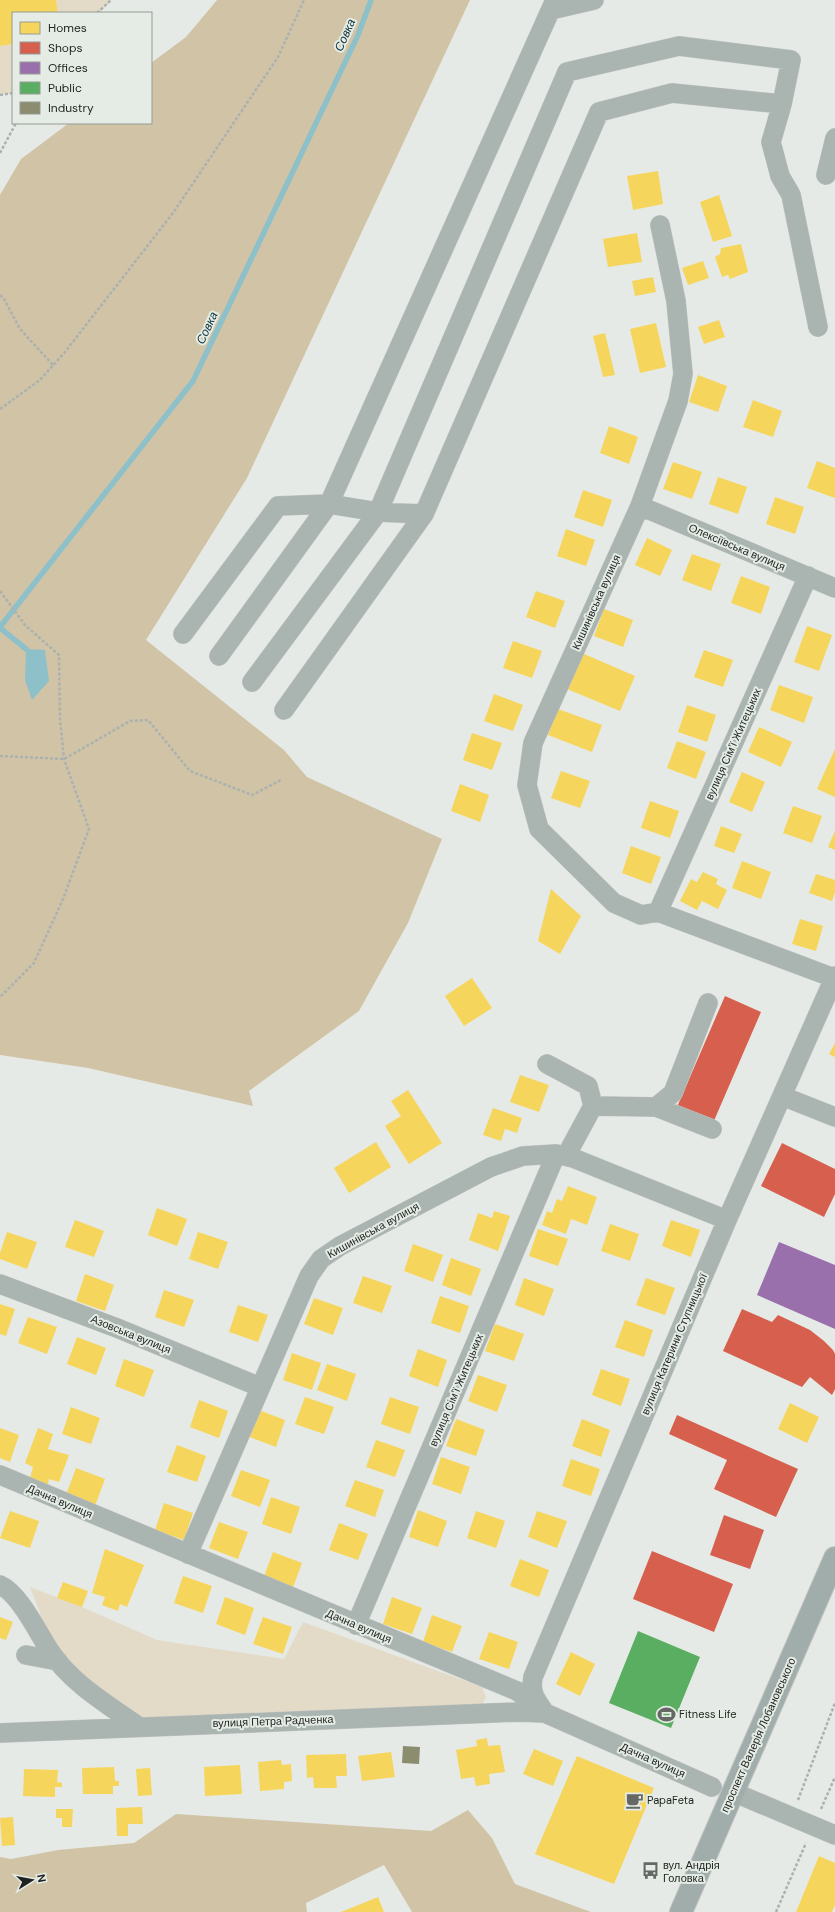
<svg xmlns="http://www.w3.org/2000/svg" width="835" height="1912" viewBox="0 0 835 1912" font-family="'DM Sans',sans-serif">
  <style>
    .green { fill: #e3dbc7 }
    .forest { fill: #d1c4a6 }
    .water { fill: #8ec0c9 }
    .homes { fill: #f6d55c }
    .shops { fill: #d6604d }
    .offices { fill: #9970ab }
    .public { fill: #5aae61 }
    .industry { fill: #8c8c6e }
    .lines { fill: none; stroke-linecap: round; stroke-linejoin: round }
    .stream { stroke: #8ec0c9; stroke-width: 5.5 }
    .minor-casing { stroke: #c3c5c3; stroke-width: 20 }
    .major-casing { stroke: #c3c5c3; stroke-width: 24 }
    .path { stroke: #aab1af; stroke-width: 2.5; stroke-dasharray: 3 2; stroke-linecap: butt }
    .minor { stroke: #aab4b1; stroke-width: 19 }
    .major { stroke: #a0adaa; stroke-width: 22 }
    .labels { text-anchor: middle; stroke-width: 4; stroke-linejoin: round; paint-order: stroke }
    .street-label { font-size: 11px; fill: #1f221f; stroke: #e4ece5 }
    .poi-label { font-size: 11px; fill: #1f221f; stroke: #e4ece5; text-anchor: start }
    .water-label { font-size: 12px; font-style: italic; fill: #0d3138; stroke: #e4ece5 }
  </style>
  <rect width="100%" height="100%" fill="#e6eae6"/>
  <!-- green -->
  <path class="green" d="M56,0h56l-13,13h-41z
    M13,44v49l-13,2v-49z
    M30,1587l52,20 75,33 127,19 19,-37 179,65 4,10 -4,8 -342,15 -69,-53 -23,-33z"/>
  <!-- forest -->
  <path class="forest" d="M217,0h253l-223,478 -101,162 138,110 23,27 135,62 -34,84 -49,88 -110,80 4,15 -165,-38 -88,-13v-860l21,-36 48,-36h82v-60l35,-26z
    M468,1810l24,28 23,46 76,28h-179l-28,-47 -78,38 1,9h-307v-55l11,2 47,-9 76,-7 42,-29 255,17z"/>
  <!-- water -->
  <path class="water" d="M26,649l19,1 4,31 -17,19 -7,-20z"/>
  <!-- homes -->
  <path class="homes" d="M0,0h56l2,13h-45v31l-13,2z
    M658,171l5,33 -30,6 -6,-34z
    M719,195l13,41 -19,6 -13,-40z
    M637,233l5,29 -34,5 -5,-28z
    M741,244l7,28 -18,7 -2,-4 -6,2 -7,-20 5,-3 1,-6z
    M703,261l6,17 -21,7 -6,-17z
    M653,277l3,15 -21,4 -3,-15z
    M719,320l6,17 -21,7 -6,-17z
    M656,323l10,44 -26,6 -10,-44z
    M605,333l10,42 -12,2 -10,-41z
    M698,375l29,11 -9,26 -29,-10z
    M753,400l29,11 -9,26 -30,-10z
    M609,426l29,11 -9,27 -29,-11z
    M817,461l18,7v30l-28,-10z
    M673,462l29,10 -10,27 -29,-10z
    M718,477l29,10 -9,27 -29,-10z
    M583,490l29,10 -9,27 -29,-10z
    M775,497l29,10 -9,27 -29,-10z
    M566,529l29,11 -9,26 -29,-10z
    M647,538l25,12 -12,26 -25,-11z
    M692,554l29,10 -10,27 -29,-11z
    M741,576l29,11 -9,27 -30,-11z
    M536,591l29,10 -10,27 -29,-11z
    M604,609l29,11 -10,27 -29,-11z
    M807,626l25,9 -13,36 -25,-9z
    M513,641l29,10 -10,27 -29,-10z
    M704,650l29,10 -10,27 -29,-10z
    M582,653l53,23 -15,35 -53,-22z
    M779,685l34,12 -9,26 -34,-13z
    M494,694l29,11 -10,26 -29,-10z
    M687,705l29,10 -9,27 -29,-10z
    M558,709l44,16 -10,27 -44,-17z
    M759,727l33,15 -11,25 -33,-15z
    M472,733l30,10 -10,27 -29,-10z
    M677,741l29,11 -10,27 -29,-11z
    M835,749v48l-18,-8z
    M561,771l29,10 -10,27 -29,-10z
    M742,772l23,10 -13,30 -23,-10z
    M460,784l29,11 -9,27 -29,-11z
    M650,801l29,10 -9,27 -29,-10z
    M793,806l29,10 -10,27 -29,-10z
    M721,826l21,8 -8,19 -20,-7z
    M835,831v19l-7,-3z
    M631,846l30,11 -10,27 -29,-11z
    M742,861l29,11 -10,27 -29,-11z
    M703,872l15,7 -2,5 11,6 -9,19 -16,-8 -5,9 -17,-9 11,-22 6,3z
    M816,874l19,6v12l-3,9 -23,-8z
    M551,889l30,27 -21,38 -22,-13z
    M800,919l23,7 -7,25 -24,-7z
    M472,978l20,30 -28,18 -19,-30z
    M835,1043v14l-6,-3z
    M520,1075l29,10 -10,27 -29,-10z
    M408,1090l34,53 -33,21 -24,-38 16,-10 -10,-15z
    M493,1108l29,10 -5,15 -12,-4 -4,12 -18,-6z
    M376,1142l15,25 -42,26 -15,-25z
    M568,1186l29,11 -10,28 -16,-6 -5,15 -24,-9 5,-14 5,2 5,-14 5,2z
    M157,1208l30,11 -10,27 -29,-11z
    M494,1211l16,5 -12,35 -29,-11 9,-27 14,5z
    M75,1220l29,11 -10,26 -29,-10z
    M671,1220l29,10 -9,27 -29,-11z
    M610,1224l29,10 -9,27 -29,-10z
    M538,1229l30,10 -10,27 -29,-10z
    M7,1232l30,10 -10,27 -27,-10v-6z
    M198,1232l30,10 -10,27 -29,-10z
    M413,1244l30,11 -10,27 -29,-11z
    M451,1258l30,11 -10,27 -29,-11z
    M85,1274l29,11 -9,26 -29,-10z
    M363,1276l29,10 -10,27 -29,-10z
    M524,1278l30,11 -10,27 -29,-11z
    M646,1278l29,10 -10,27 -29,-10z
    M164,1290l30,10 -10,27 -29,-10z
    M440,1296l29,10 -9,27 -29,-10z
    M314,1298l29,10 -10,27 -29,-11z
    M0,1304l15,5 -9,27 -6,-2z
    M238,1305l30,10 -10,27 -29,-10z
    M28,1317l29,10 -10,27 -29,-11z
    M625,1320l28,10 -9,27 -29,-10z
    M495,1324l29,10 -10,27 -29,-10z
    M77,1337l29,11 -10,27 -29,-11z
    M418,1349l29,11 -9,27 -29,-11z
    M292,1353l29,10 -9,27 -29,-10z
    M124,1359l30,11 -10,27 -29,-11z
    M327,1364l29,10 -9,27 -30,-11z
    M601,1369l29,10 -9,27 -29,-11z
    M478,1375l29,10 -10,27 -29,-11z
    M305,1397l29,10 -10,27 -29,-10z
    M390,1397l29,10 -9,27 -29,-10z
    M199,1400l29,11 -9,27 -29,-11z
    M790,1403l29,14 -12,26 -29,-14z
    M71,1407l29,11 -9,26 -29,-10z
    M256,1409l29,11 -9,27 -29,-11z
    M456,1419l29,11 -9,26 -30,-10z
    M582,1419l28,11 -9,27 -29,-11z
    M0,1428l19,7 -9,27 -10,-4z
    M38,1428l15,6 -5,15 21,6 -10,27 -10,-3 -1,6 -18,-7 3,-11 -8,-4z
    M376,1440l29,10 -10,27 -29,-10z
    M177,1445l29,11 -9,26 -30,-10z
    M441,1457l29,10 -9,27 -29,-10z
    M571,1459l29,10 -9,27 -29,-10z
    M76,1468l29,11 -10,27 -29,-11z
    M241,1470l29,10 -10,27 -29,-11z
    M355,1480l29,10 -9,27 -30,-11z
    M271,1497l29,10 -9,27 -29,-10z
    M164,1503l29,10 -9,27 -29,-10z
    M418,1510l29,11 -9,26 -29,-10z
    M10,1511l29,10 -9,27 -30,-10z
    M476,1511l29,10 -9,27 -29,-10z
    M537,1511l30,10 -10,27 -29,-11z
    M219,1522l29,10 -10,27 -29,-11z
    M339,1523l29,11 -10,26 -29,-10z
    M105,1549l39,16 -17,42 -7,-3 -2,7 -16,-6 3,-8 -13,-4z
    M273,1552l29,11 -10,27 -29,-11z
    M520,1559l29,11 -10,27 -29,-11z
    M183,1576l29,10 -9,27 -29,-10z
    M63,1582l25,9 -6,16 -25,-9z
    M225,1597l29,11 -9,27 -29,-11z
    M392,1597l30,11 -10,26 -29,-10z
    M432,1615l30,11 -10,26 -29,-10z
    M0,1617l13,5 -7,18 -6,-2z
    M263,1617l29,10 -9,27 -30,-10z
    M489,1632l29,10 -9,27 -30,-10z
    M571,1652l24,12 -15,32 -24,-12z
    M487,1738l1,8 12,-1 5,27 -16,2 1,10 -14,2 -2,-9 -13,2 -5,-29 21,-4 -1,-6z
    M534,1749l29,12 -10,25 -30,-12z
    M391,1752l4,25 -33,4 -4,-25z
    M346,1754l1,22h-11l1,12h-23l-1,-11 -6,1 -1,-23z
    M577,1756l77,32 -40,96 -79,-30z
    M281,1760l1,5 9,-1 1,17 -8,1v7l-24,2 -2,-29z
    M240,1765l2,29 -37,2 -1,-29z
    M114,1767l1,14h4v5h-6v8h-30l-1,-26z
    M150,1768l2,27 -14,1 -2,-27z
    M24,1769l34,1 -1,12 5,1v4h-7v10l-32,-1z
    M142,1807l1,17h-15v12h-11l-1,-28z
    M56,1809h17l-1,18h-10v-9h-6z
    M13,1817l2,28 -13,1 -2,-28z
    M819,1856l16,7v42l-3,7h-36z
    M378,1897l6,15h-43z"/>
  <!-- shops -->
  <path class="shops" d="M725,996l36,16 -48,111 -36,-16z
    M782,1143l53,26v25l-11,23 -63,-31z
    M742,1309l30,13 6,-7 32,15 14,11 9,9 2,4v35l-3,6 -22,-18 -8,10 -79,-36z
    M677,1415l121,54 -22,48 -62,-28 13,-29 -58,-26z
    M724,1515l40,15 -14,39 -40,-14z
    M652,1551l81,33 -19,48 -81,-33z"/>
  <!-- offices -->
  <path class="offices" d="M779,1242l56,23v64l-78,-34z"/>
  <!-- public -->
  <path class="public" d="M638,1631l62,26 -29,71 -62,-25z"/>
  <!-- industry -->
  <path class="industry" d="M403,1746l17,1 -1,17 -17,-1z"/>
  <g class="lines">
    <!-- stream -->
    <path class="stream" d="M0,627l193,-246 165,-346 13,-35
      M0,628l26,21"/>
    <defs>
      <path id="minor" d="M551,10l43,-10
        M782,104l-11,38 9,34 11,19 27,132
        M826,175l9,-37
        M640,506l195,82
        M183,634l95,-128 51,-2 49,8 46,2
        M219,656l110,-152 226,-504
        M252,682l126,-170 189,-440 112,-26 112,14 -9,44 -110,-11 -73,19 -175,402 -140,196
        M658,912l-17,3 -27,-12 -75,-74 -12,-44 6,-42 107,-237 38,-105 5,-27 -7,-73 -16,-76
        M658,912l150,-336
        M658,912l176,66
        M547,1064l41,22 5,20 -27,50
        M782,1096l53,21
        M593,1106l63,1 56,22
        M656,1107l17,-14 35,-90
        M0,1284l117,44 143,59
        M0,1475l517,216 28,22 167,74
        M188,1554l121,-278 12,-17 19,-13 151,-79 32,-11 33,-2 17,4 154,62
        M0,1585c20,9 38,48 50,66 21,32 57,53 88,75
        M356,1625l200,-471
        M26,1655l32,6
        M545,1713c-9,-14 -15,-19 -12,-36l194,-457 108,-244
        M0,1733l518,-21 27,1
        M733,1792l102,43"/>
      <path id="major" d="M681,1912l154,-354"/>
    </defs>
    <!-- minor casing -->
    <use href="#minor" class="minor-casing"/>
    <!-- major casing -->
    <use href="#major" class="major-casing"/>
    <!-- path -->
    <path class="path" d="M97,13l14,-13
      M0,95l13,-2
      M0,153l16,-30
      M0,295l4,4 16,30 33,36
      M0,409l40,-29 25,-28 108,-139 105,-156 26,-57
      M0,591l25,34 34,30 1,64 4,40 25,70 -26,70 -29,64 -34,34
      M0,756l64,3 66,-38 18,-1 42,51 62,24 29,-15
      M798,1800l37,-97
      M821,1809l14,-32
      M776,1912l30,-69"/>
    <!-- minor -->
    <use href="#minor" class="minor"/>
    <!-- major -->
    <use href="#major" class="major"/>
  </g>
  <!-- icons -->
  <defs>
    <symbol id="stadium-bare" viewBox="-9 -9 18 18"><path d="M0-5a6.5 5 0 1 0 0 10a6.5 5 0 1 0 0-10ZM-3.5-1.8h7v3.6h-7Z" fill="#656865" stroke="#e4ece5" stroke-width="2.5" paint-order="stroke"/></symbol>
    <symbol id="cafe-bare" viewBox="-9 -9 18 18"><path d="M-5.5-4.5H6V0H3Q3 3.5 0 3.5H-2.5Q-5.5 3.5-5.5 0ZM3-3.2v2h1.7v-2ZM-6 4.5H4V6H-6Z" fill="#656865" stroke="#e4ece5" stroke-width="2.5" paint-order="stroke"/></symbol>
    <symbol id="bus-bare" viewBox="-9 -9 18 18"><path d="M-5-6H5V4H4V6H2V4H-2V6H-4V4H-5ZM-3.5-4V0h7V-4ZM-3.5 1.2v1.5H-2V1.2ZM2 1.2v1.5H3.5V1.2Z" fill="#656865" stroke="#e4ece5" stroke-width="2.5" paint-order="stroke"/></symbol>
  </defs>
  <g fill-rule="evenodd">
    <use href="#stadium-bare" x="654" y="1702" width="25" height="25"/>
    <use href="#cafe-bare" x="622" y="1788" width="25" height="25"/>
    <use href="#bus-bare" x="638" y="1858" width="25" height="25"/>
  </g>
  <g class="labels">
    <!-- street labels -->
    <g class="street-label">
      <text transform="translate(737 547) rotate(23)" y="4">Олексіївська вулиця</text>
      <text transform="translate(596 602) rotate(-66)" y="4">Кишинівська вулиця</text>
      <text transform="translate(733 744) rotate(-66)" y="4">вулиця Сімʼї Житецьких</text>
      <text transform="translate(373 1230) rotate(-29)" y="4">Кишинівська вулиця</text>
      <text transform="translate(131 1334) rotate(22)" y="4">Азовська вулиця</text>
      <text transform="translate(674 1344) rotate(-67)" y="4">вулиця Катерини Ступницької</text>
      <text transform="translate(456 1390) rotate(-67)" y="4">вулиця Сімʼї Житецьких</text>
      <text transform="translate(60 1501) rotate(23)" y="4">Дачна вулиця</text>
      <text transform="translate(359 1626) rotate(23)" y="4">Дачна вулиця</text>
      <text transform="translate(273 1721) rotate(-2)" y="4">вулиця Петра Радченка</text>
      <text transform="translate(758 1735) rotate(-66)" y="4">проспект Валерія Лобановського</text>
      <text transform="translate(653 1760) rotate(24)" y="4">Дачна вулиця</text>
    </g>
    <!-- poi labels -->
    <g class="poi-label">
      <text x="679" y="1718">Fitness Life</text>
      <text x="647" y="1804">PapaFeta</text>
      <text x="663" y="1869">вул. Андрія<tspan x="663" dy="13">Головка</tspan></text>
    </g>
    <!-- water labels -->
    <g class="water-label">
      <text transform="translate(345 35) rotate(-66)" y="4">Совка</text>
      <text transform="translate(207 328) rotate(-65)" y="4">Совка</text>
    </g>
  </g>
  <!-- legend -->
  <rect x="12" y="12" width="140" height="112" fill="#e4ece5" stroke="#959b96"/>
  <rect x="20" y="22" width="20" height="12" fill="#f6d55c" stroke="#959b96"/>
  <text x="48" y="32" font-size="12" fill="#1f221f">Homes</text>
  <rect x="20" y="42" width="20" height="12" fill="#d6604d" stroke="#959b96"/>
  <text x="48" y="52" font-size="12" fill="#1f221f">Shops</text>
  <rect x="20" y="62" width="20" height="12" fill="#9970ab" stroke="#959b96"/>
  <text x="48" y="72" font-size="12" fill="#1f221f">Offices</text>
  <rect x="20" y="82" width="20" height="12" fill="#5aae61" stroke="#959b96"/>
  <text x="48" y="92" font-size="12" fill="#1f221f">Public</text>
  <rect x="20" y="102" width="20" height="12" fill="#8c8c6e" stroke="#959b96"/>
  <text x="48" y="112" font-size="12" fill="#1f221f">Industry</text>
  <!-- north arrow -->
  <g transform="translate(32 1880) rotate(79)" stroke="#e4ece5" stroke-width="3" paint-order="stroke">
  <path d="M0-3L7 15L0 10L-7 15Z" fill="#1f221f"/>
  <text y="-6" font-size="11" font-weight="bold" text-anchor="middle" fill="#1f221f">N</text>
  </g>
</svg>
